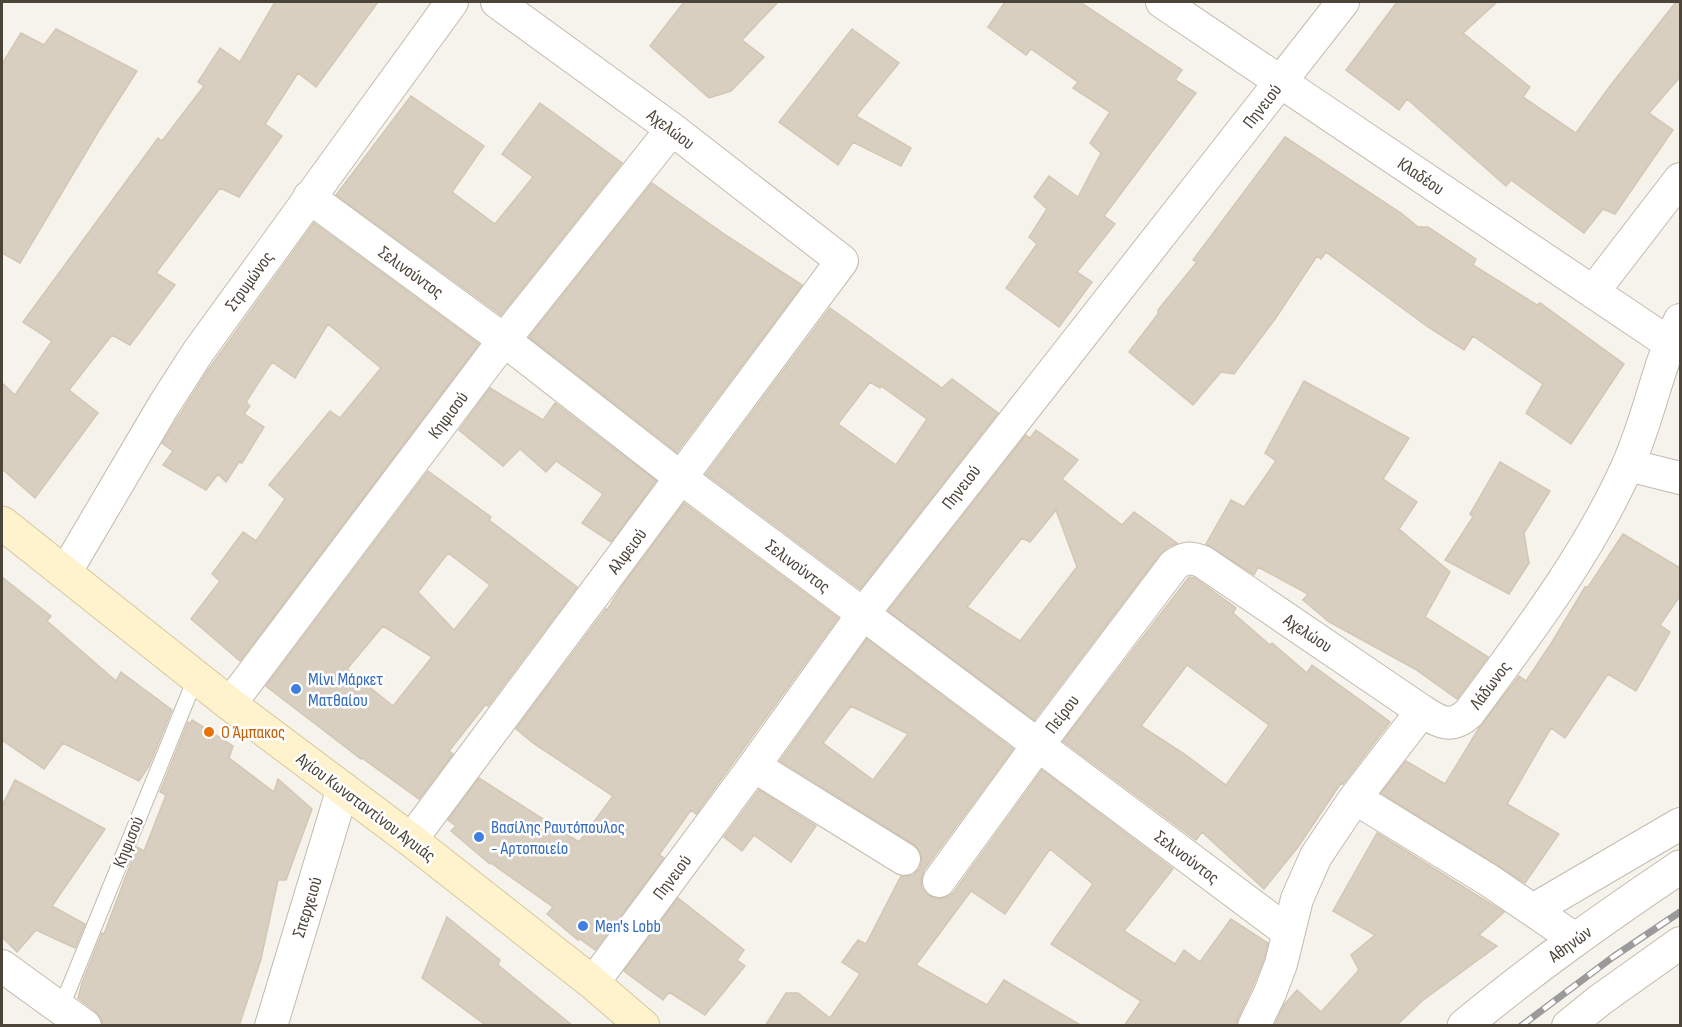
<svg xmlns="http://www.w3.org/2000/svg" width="1682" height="1027" viewBox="0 0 1682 1027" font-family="'Sofia Sans Condensed',sans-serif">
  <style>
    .building { fill: #d8cfc1; stroke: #d3c7b4; stroke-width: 1.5; fill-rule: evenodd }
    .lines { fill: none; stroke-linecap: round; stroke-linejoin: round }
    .service-casing { stroke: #c2bbae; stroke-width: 17 }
    .minor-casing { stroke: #c2bbae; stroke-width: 34 }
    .tertiary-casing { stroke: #c2bbae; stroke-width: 35 }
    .secondary-casing { stroke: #d6c79b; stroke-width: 35 }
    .service { stroke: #fff; stroke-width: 15 }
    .minor { stroke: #fff; stroke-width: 32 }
    .tertiary { stroke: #fff; stroke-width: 33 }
    .secondary { stroke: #fff3cd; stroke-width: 33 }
    .rail-casing { stroke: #9a9a9a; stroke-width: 7 }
    .rail { stroke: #fff; stroke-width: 4.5; stroke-dasharray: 14; stroke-linecap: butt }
    .shop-dot { fill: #3f7fe0; stroke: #fff; stroke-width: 2 }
    .food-dot { fill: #e8710a; stroke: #fff; stroke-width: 2 }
    .labels { text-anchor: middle; stroke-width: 5; stroke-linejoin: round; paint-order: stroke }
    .street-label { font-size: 18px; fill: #4b4439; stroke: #fff }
    .shop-label { font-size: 18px; fill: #366cbe; stroke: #fff; text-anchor: start }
    .food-label { font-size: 18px; fill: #c56008; stroke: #fff; text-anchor: start }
  </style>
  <rect width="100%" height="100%" fill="#f6f3ec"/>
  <!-- building -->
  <path class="building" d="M275,2h103l-62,85 -18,-14 -33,51 17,12 -43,61 -19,-9 -64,85 19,12 -45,60 -18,-10 -43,55 29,23 -63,85 -33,-29v-86l13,12 37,-54 -29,-19 135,-184 4,3 42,-55 -6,-4 22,-34 20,14z
    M684,2h94l-36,38 22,17 -33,34 -22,7 -59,-52z
    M1005,2h75l102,68 -7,10 21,13 -92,123 11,8 -38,48 15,10 -33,45 -53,-39 31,-44 -8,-7 18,-28 -13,-12 15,-21 29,21 23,-44 -11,-10 20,-31 -37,-24 5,-6 -47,-33 -5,6 -38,-28z
    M1397,2h100l-34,31 67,54 -7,10 53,36 34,-47 66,-84h4v75l-31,36 24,17 -58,84 -12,-5 -19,24 -73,-53 -5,6 -99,-87 -8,11 -53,-40z
    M56,29l81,42 -39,61 -78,131 -18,-10v-189l19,-31 23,12z
    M852,29l47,34 -43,53 55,32 -10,18 -48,-24 -15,23 -59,-43z
    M411,96l73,50 -32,46 43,32 38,-47 -31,-23 38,-51 82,60 -121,152 -165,-120z
    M1285,137l116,76 17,14h10l48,32 -3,6 64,40 3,-2 84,61 -53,80 -45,-31 17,-29 -70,-48 -9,14 -36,-23 -102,-75 -5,7 -4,-3 -42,63 -41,55 -13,-2 -28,33 -64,-53 29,-38v-4l39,-48 -4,-2z
    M652,183l75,53 75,49 -125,167 -148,-115z
    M314,223l165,121 -239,317 -49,-42 29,-38 -8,-7 31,-42 13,9 29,-42 -16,-14 61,-74 10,7 41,-50 -53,-44 -33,54 -23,-16 -26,40 4,4 -6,8 20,13 -22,36 -3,-1 -13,20 -8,-8 -12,16 -43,-25 10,-14 -11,-8 44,-70z
    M830,308l112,80 10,-9 46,34 -138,176 -154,-115zM870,382l10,6 1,-2 46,33 -31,46 -58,-41z
    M1304,381l105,57 -26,41 34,23 -18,27 51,43 -25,45 63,40 -31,42 -42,-30 -86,-47 -26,-22 5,-6 -50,-27 -4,8 -48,-31 25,-44 13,7 32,-46 -11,-8z
    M490,388l53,32 12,-17 101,78 -45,61 -29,-19 21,-29 -47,-33 -10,11 -26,-23 -17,17 -44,-36z
    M1036,430l42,30 -16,19 60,46 12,-13 43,31 -9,4 -8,7 -126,166 -146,-109 138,-176 4,3zM1056,510l21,57 -57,74 -53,-34 55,-69 8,4z
    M1500,462l50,29 -26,42 5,30 -20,31 -64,-34 28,-43 -3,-3z
    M428,471l63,46 -2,3 88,67 -89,119 -2,-2 -37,47 4,3 -34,45 -57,-41 -1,1 -95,-73zM448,553l42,32 -36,45 -36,-38zM383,626l49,31 -39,49 -46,-37z
    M684,503l154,115 -142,196 -5,-4 -32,45 5,3 -69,92 -15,-11 -2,1 -31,-26 6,-7 -62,-44 -1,1 -39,-33 5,-5 -8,-6 31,-42 100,64 34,-46 -80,-53 -17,-14 90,-120 1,1 16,-25z
    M1623,534l57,34v28l-20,29 10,7 -34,59 -28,-17 -43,64 -14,-10 -44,76 52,30 -34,49 -144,-90 25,-32 39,23 34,-56 40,-52 7,5 26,-39 33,-55h3z
    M2,577l49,39 -4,5 69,60 5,-9 51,38 -23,56 -10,15 -76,-38 -19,26 -42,-29z
    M1189,577l6,1 41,30 -3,5 37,32 2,-2 35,30 5,-8 78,57 -47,62 -2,-1 -43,64 -34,42 -62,-57 -6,8 -133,-99zM1187,665l82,60 -43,60 -43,-32 -42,-27z
    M867,639l146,110 -89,121 -3,10 1,8 6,7 10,4 9,-2 7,-5 88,-122 131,99 -49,62 51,33 9,-14 16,12 31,-43 37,24 -4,16 -11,27 -15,32 -2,8h-112l17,-25 -90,-57 42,-60 -43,-35 -45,65 -34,-23 -55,74 71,40 17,-25 78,46h-317l21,-33h12l32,25 30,-44 -18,-12 16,-22 8,4 35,-68 12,-1 7,-7 2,-8 -2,-9 -7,-7 -133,-83zM851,706l57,28 -35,46 -50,-37z
    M192,720l41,26 -4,12 45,34 4,-13 34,30 -26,71h-8l-17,79 -22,67h-136l-2,-8 -5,-6 -18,-14 4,-15 20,-50 2,1 33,-87 7,4 22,-56 -6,-3 28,-70 2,2z
    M15,780l90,49 -53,77 33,18 -10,24 -39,-18 -19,22 -15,-15v-131z
    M759,790l57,36 -25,36 -37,-27 -12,16 -18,-14z
    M1377,833l127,79 -25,23 18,11 -75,55 -26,25h-122l10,-21 13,-15 24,22 38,-42 -8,-15 24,-20 -42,-24z
    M678,898l66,52 -7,10 8,6 -40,49 -36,-23 -6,8 -39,-29z
    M447,917l53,43 -2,5 75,61h-86l-65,-48z"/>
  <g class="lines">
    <defs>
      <path id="service" d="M61,1008l135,-331"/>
      <path id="minor" d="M1162,2l507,341 11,5
        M309,197l195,143 177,138 607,454
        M1593,292l87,-113
        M1628,465l52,13
        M65,573l99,-168 34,-53 254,-350
        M230,704l274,-364 168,-211
        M754,766l150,93
        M1355,798l135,83 85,58
        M411,840l431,-579 -170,-132 -175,-127
        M939,881l99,-136 136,-180c11,-8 16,-8 29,-3l219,149
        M1533,910l147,-86
        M2,966l83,60
        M593,983l161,-217 109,-152 480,-612
        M271,1026l72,-238
        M1254,1026l16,-33 11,-29 16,-65 19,-43 39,-58 67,-87c18,12 30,18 47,2 58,-79 118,-157 158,-246 22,-48 30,-100 53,-147
        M1568,1026l32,-26 80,-57"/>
      <path id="tertiary" d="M1464,1026c69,-58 142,-109 216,-159"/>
      <path id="secondary" d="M2,523l228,181 181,136 182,143 50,43"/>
    </defs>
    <!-- service casing -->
    <use href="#service" class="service-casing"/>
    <!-- minor casing -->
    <use href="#minor" class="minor-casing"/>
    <!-- tertiary casing -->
    <use href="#tertiary" class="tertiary-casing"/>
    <!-- secondary casing -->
    <use href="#secondary" class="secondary-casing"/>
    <!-- service -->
    <use href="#service" class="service"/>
    <!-- minor -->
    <use href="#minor" class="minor"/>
    <!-- tertiary -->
    <use href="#tertiary" class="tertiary"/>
    <!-- secondary -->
    <use href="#secondary" class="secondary"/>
    <defs>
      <path id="rail" d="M1521,1026l92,-69 67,-45"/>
    </defs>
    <!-- rail casing -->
    <use href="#rail" class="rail-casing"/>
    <!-- rail -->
    <use href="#rail" class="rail"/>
  </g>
  <!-- markers -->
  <g class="shop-dot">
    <circle cx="296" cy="689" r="6"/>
    <circle cx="479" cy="837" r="6"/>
    <circle cx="583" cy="926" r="6"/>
  </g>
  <circle class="food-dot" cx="209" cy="732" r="6"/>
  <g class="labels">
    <!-- street labels -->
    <g class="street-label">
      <text transform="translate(1262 106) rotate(-52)" y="6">Πηνειού</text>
      <text transform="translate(671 129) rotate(37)" y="6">Αχελώου</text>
      <text transform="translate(1421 176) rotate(34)" y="6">Κλαδέου</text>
      <text transform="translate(411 272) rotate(36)" y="6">Σελινούντος</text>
      <text transform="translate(249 281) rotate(-54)" y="6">Στρυμώνος</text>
      <text transform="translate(448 415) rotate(-53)" y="6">Κηφισού</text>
      <text transform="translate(961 487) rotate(-52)" y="6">Πηνειού</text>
      <text transform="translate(627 551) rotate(-53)" y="6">Αλφειού</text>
      <text transform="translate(798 566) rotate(37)" y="6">Σελινούντος</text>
      <text transform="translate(1308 633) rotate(34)" y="6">Αχελώου</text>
      <text transform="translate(1490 685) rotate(-53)" y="6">Λάδωνος</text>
      <text transform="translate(1062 714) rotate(-53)" y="6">Πείρου</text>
      <text transform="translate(366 807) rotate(37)" y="6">Αγίου Κωνσταντίνου Αγυιάς</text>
      <text transform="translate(128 842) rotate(-68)" y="6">Κηφισού</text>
      <text transform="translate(1187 857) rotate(37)" y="6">Σελινούντος</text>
      <text transform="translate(672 877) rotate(-53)" y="6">Πηνειού</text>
      <text transform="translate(307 907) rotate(-73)" y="6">Σπερχειού</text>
      <text transform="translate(1570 944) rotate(-36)" y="6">Αθηνών</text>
    </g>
    <!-- shop labels -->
    <g class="shop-label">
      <text x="308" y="685">Μίνι Μάρκετ<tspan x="308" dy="21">Ματθαίου</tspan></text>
      <text x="491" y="833">Βασίλης Ραυτόπουλος<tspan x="491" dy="21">- Αρτοποιείο</tspan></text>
      <text x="595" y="932">Men's Lobb</text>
    </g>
    <!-- food labels -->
    <g class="food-label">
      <text x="221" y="738">Ο Άμπακος</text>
    </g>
  </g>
  <!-- border -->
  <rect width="1682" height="1027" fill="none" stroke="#4b4439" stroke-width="6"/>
</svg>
